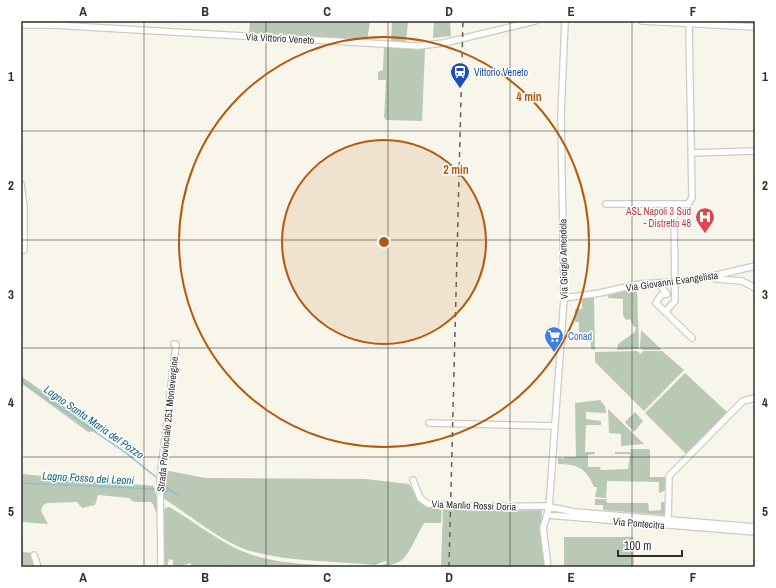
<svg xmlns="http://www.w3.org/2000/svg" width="776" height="588" viewBox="0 0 776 588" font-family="'Archivo Narrow',sans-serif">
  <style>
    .green { fill: #b9c9b6 }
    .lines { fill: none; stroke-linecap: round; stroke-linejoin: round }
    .stream { stroke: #94bdd0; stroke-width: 1.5 }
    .minor-casing { stroke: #ceccc2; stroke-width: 8 }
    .minor { stroke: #fff; stroke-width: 5.5 }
    .rail { stroke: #63615c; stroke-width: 1.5; stroke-dasharray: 5 5; stroke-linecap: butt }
    .grid { fill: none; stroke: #31302c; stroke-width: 1; stroke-opacity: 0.55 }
    .ring { fill: none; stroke: #b7580c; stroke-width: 2 }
    .labels { text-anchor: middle; stroke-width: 3; stroke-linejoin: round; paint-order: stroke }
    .street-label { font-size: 10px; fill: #31302c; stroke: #fff }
    .transit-label { font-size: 10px; fill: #164399; stroke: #fff; text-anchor: start }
    .health-label { font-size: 10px; fill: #be3a42; stroke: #fff; text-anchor: end }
    .shop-label { font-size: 10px; fill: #366cbe; stroke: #fff; text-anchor: start }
    .water-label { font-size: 11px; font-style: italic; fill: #14607b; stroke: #fff }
    .centre { fill: #b7580c; stroke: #fff; stroke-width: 2 }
    .ring-label { font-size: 12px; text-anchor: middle; font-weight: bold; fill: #b7580c; stroke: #fff; stroke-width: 3; stroke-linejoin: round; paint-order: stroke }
    .neatline { fill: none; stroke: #31302c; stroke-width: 1.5 }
    .grid-label { font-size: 13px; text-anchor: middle; font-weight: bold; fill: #31302c }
  </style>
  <rect width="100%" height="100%" fill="#f8f5eb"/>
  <!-- green -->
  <path class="green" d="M250,21h120l-3,20 -118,-8z
    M392,21h16l-2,21h-15z
    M434,21h16l1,15 -18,2z
    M384,47l41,2 -3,72 -36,-1 -2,-3 2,-37h-8v-8l5,-2z
    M637,289l2,60 -22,1 1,-6 17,-12 1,-5h-2l-4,-8 -4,1 -3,-5v-16l-15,-1v-3z
    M594,297l1,53 -4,-1 -1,-17 -11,1v-11h-4v-13h7v-10z
    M641,330l20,19v1h-18l-3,-2z
    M637,351l4,3 2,-3h19l22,19 -40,41 -49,-49v-10z
    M685,373l42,39 -41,42 -41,-41z
    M21,376l78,55 -11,1 -67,-49z
    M600,400l5,6 1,7 -20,-1v7l15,2v4h-15l-1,27h10v2l-7,1v12h12l1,3 27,-1 2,-15h-15v-2h16l-1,-3h19l1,2v26h15v13l-3,2 -3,1v-11l-52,-1 -1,17 -11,-1 2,-10h-3c-8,-20 -18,-23 -36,-23v-7l6,2v-2h12l-1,-54z
    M608,409l36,35 -23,2v-12l-12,-1z
    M635,412l8,9 -9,11 -9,-10z
    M164,470l41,8 160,1 44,5 12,19 21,5 -1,15h-17c-21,38 -16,44 -61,44h14l10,-4 -2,-2 -10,4c-41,-4 -85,-3 -125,-14 -27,-8 -62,-37 -87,-53z
    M21,474l133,12 1,7 3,3v22l-5,-14 -2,-2h-17l-5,-4 -31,-3 -3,10 -13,3 -5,-6 -30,1 -4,2 -2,6 7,13 -26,-2 1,30 9,1 2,12h-13z
    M595,499h11l1,4h41l1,8 12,-1v-8h4v12l-2,1 -60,-5v-5h-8z
    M169,507c25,14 47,33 73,44 34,15 76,13 112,16h-116c-7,-3 -35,0 -45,0l-3,-4c-7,3 -10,5 -17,2v-5l-4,-1 -2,8h-5v-58z
    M443,508l31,3 68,-1 -1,24 4,33h-104z
    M564,537h69l1,30h-70z"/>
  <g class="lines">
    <!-- stream -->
    <path class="stream" d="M21,381l105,72 30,24
      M21,483l133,6
      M164,486l14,9
      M163,490l6,1"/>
    <defs>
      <path id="minor" d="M642,21l113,6
        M21,25h32l365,21 26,-3 91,-22
        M691,153l64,-2
        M21,184l3,24v42
        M606,204h82l4,-6 -3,-173
        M713,276l3,3 26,2 13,7
        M658,283l9,11 -6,1 -5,8 36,35
        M564,298l36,-5 39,-9 36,-2 38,-6 42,-10
        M665,312l10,-11 -1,-96
        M429,423l125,3
        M413,480l7,18 8,6 57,3 60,-1 30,6 180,15
        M547,515l208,17
        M668,522l1,-46 74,-75 12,-3
        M34,555l4,12
        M161,567l-1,-88 16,-135h-2
        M548,567l-5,-39 6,-20 15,-210 -3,-183 4,-94"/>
    </defs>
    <!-- minor casing -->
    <use href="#minor" class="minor-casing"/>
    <!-- minor -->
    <use href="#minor" class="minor"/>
    <!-- rail -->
    <path class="rail" d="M449,567l14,-546"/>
  </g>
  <!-- grid -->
  <path class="grid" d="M144,21v546M266,21v546M388,21v546M510,21v546M632,21v546M21,131h734M21,240h734M21,348h734M21,457h734"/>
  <!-- distance rings -->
  <circle cx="384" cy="242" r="102" fill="#b7580c" fill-opacity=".12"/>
  <g class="ring">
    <circle cx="384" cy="242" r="102"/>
    <circle cx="384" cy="242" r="205"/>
  </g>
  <!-- icons -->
  <defs>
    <symbol id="station-pin" viewBox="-11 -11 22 30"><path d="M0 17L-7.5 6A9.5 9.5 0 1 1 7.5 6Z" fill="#1a4fb4" stroke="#fff"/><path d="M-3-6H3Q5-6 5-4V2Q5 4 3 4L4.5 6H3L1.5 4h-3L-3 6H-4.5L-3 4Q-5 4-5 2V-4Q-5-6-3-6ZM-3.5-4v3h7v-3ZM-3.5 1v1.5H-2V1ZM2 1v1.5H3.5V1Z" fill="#fff"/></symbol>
    <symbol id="hospital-pin" viewBox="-11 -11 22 30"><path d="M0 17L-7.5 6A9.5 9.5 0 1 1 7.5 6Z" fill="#e0444e" stroke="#fff"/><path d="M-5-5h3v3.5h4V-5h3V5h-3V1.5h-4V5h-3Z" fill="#fff"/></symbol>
    <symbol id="supermarket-pin" viewBox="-11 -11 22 30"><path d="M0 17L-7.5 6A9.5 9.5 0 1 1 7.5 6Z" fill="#3f7fe0" stroke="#fff"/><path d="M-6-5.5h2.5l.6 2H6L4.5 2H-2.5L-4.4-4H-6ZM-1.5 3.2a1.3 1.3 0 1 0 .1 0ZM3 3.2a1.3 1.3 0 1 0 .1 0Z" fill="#fff"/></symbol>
  </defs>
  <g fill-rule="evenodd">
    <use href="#station-pin" x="449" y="61" width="22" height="30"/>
    <use href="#hospital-pin" x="694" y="206" width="22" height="30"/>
    <use href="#supermarket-pin" x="543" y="325" width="22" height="30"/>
  </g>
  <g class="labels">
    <!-- street labels -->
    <g class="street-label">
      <text transform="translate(280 38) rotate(3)" y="4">Via Vittorio Veneto</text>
      <text transform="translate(563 259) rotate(-91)" y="4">Via Giorgio Amendola</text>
      <text transform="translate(672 281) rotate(-8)" y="4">Via Giovanni Evangelista</text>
      <text transform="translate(167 424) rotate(-84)" y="4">Strada Provinciale 251 Montevergine</text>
      <text transform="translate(474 505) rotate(2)" y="4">Via Manlio Rossi Doria</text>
      <text transform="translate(639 523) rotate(5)" y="4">Via Pontecitra</text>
    </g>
    <!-- transit labels -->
    <g class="transit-label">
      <text x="474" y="76">Vittorio Veneto</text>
    </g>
    <!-- health labels -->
    <g class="health-label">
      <text x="691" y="215">ASL Napoli 3 Sud<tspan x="691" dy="12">- Distretto 48</tspan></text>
    </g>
    <!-- shop labels -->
    <g class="shop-label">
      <text x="568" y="340">Conad</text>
    </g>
    <!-- water labels -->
    <g class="water-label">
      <text transform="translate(94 422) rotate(35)" y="4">Lagno Santa Maria del Pozzo</text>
      <text transform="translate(88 478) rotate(3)" y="4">Lagno Fosso dei Leoni</text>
    </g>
  </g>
  <circle cx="384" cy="242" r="6" class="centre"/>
  <g class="ring-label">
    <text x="529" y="101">4 min</text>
    <text x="456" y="174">2 min</text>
  </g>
  <!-- border -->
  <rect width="776" height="588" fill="none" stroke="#ffffff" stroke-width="44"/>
  <!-- scale -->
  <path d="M618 550v6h64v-6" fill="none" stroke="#31302c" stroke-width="2"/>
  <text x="624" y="550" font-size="12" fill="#31302c" stroke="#ffffff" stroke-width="3" paint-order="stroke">100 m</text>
  <rect x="22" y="22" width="732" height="544" class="neatline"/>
  <g class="grid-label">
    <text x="83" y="16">A</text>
    <text x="205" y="16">B</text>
    <text x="327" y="16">C</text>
    <text x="449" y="16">D</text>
    <text x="571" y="16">E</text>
    <text x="693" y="16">F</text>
    <text x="11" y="81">1</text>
    <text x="765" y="81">1</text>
    <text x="11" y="190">2</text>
    <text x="765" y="190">2</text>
    <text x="11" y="299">3</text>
    <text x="765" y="299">3</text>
    <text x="11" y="407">4</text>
    <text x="765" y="407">4</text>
    <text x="11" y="516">5</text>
    <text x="765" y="516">5</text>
    <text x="83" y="582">A</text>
    <text x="205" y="582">B</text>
    <text x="327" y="582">C</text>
    <text x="449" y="582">D</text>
    <text x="571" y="582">E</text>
    <text x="693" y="582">F</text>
  </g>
</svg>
